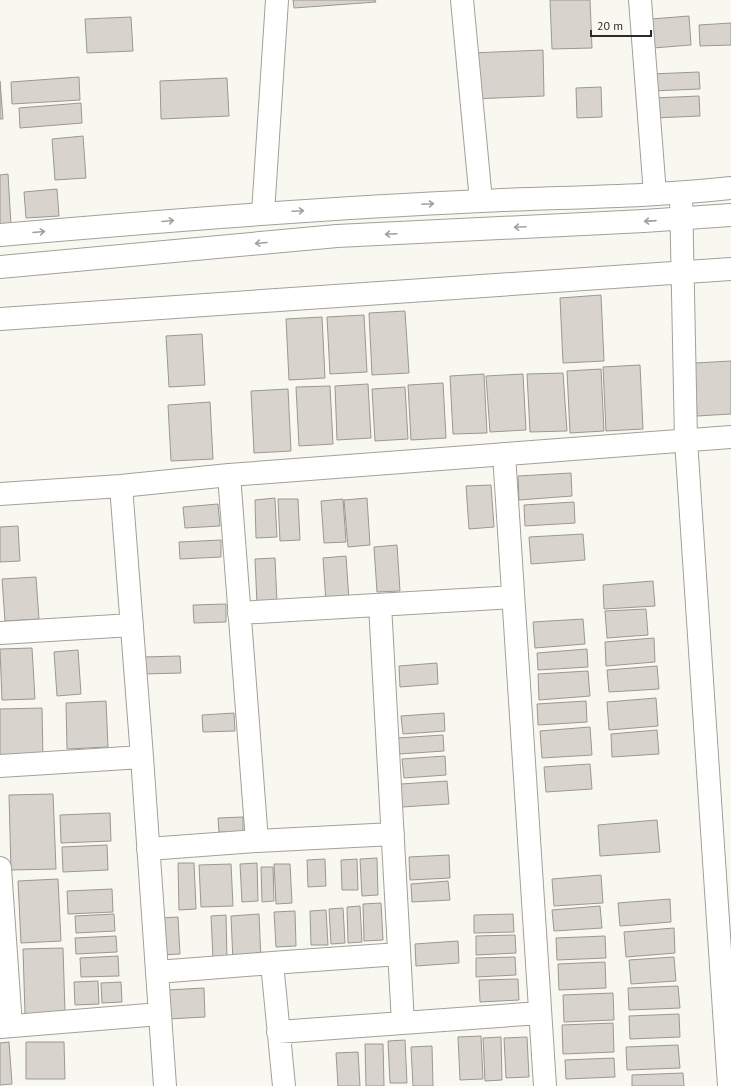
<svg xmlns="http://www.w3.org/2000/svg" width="731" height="1086" viewBox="0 0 731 1086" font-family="'PT Sans',sans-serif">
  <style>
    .building { fill: #d8d4cd; stroke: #9b9892 }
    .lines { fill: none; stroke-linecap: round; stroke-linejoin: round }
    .street-casing { stroke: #a1a19a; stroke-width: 24 }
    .secondary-casing { stroke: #a1a19a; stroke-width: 24 }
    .street { stroke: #fff; stroke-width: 22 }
    .secondary { stroke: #fff; stroke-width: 22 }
    .oneway { stroke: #a0a09e }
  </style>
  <rect width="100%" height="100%" fill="#f8f8f1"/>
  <!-- building -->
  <path class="building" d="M293,0h82l1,2 -82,6z
    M550,0h40l2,48 -40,1z
    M689,16l2,29 -38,3 -2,-29z
    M131,17l2,34 -46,2 -2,-34z
    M731,23v22l-31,1 -1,-21z
    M543,50l1,46 -71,3 -2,-46z
    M699,72l1,17 -48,2 -1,-17z
    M79,77l1,23 -68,4 -1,-22z
    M227,78l2,38 -68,3 -1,-38z
    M0,81l3,38h-3z
    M601,87l1,30 -25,1 -1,-30z
    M699,96l1,20 -46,2 -1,-20z
    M81,103l1,20 -62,5 -1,-20z
    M83,136l3,42 -31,2 -3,-41z
    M8,174l3,51 -11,1v-51z
    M57,189l2,27 -33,2 -2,-26z
    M601,295l3,66 -41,2 -3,-65z
    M405,311l4,62 -37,2 -3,-62z
    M364,315l3,57 -37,2 -3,-57z
    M322,317l3,61 -36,2 -3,-61z
    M202,334l3,51 -36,2 -3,-51z
    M731,361v53l-34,2 -2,-53z
    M640,365l3,64 -37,2 -3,-64z
    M601,369l3,62 -34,2 -3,-62z
    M563,373l4,58 -37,1 -3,-58z
    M484,374l3,59 -34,1 -3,-58z
    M523,374l3,56 -36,2 -4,-56z
    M443,383l3,55 -35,2 -3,-55z
    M368,384l3,54 -34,2 -2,-54z
    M330,386l3,58 -34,2 -3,-59z
    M405,387l3,52 -33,2 -3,-52z
    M288,389l3,62 -37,2 -3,-62z
    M210,402l3,57 -42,2 -3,-56z
    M571,473l1,23 -53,4 -1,-24z
    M491,485l3,42 -25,2 -3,-43z
    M275,498l2,39 -21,1 -1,-38z
    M367,498l3,47 -22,2 -4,-47z
    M278,499h20l2,41 -20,1z
    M343,499l3,43 -22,1 -3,-42z
    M574,502l1,21 -50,3 -1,-21z
    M218,504l2,22 -35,2 -2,-21z
    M18,526l2,35 -20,1v-35z
    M583,534l2,26 -54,4 -2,-27z
    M221,540v17l-41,2 -1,-17z
    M397,545l3,46 -23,1 -3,-45z
    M346,556l3,45 -23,2 -3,-45z
    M275,558l2,45 -20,1 -2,-45z
    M36,577l3,42 -34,2 -3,-42z
    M653,581l2,25 -51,3 -1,-24z
    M226,604v18l-32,1 -1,-18z
    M646,609l2,26 -41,3 -2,-27z
    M583,619l2,25 -50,4 -2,-26z
    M654,638l1,24 -49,4 -1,-24z
    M32,648l3,51 -33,1 -2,-51z
    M587,649l1,18 -50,3 -1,-17z
    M78,650l3,44 -24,2 -3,-44z
    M180,656l1,17 -37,1 -1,-17z
    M437,663l1,21 -38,3 -1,-21z
    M657,666l2,23 -50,3 -2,-22z
    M588,671l2,25 -51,4 -1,-26z
    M656,698l2,28 -49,4 -2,-28z
    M106,701l2,46 -41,2 -1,-46z
    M586,701l1,21 -49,3 -1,-21z
    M42,708l1,51 -43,1v-51z
    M234,713l1,18 -32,1 -1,-17z
    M444,713l1,18 -42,3 -2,-18z
    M590,727l2,28 -50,3 -2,-27z
    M657,730l2,24 -47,3 -1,-23z
    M443,735l1,16 -45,3 -2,-16z
    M445,756l1,19 -42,3 -2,-19z
    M590,764l2,25 -46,3 -2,-25z
    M447,781l2,23 -47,3 -1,-23z
    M53,794l3,75 -45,1 -2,-75z
    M110,813l1,28 -50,2 -1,-28z
    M243,817v15h-24l-1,-14z
    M657,820l3,32 -60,4 -2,-31z
    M107,845l1,25 -45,2 -1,-25z
    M449,855l1,23 -40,2 -1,-23z
    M377,858l1,37 -16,1 -2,-37z
    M325,859l1,27 -18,1 -1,-27z
    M357,859l1,31h-16l-1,-30z
    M178,863h16l2,46 -17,1z
    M257,863l1,38 -16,1 -2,-38z
    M231,864l2,42 -32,1 -2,-42z
    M274,864h16l2,39 -16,1z
    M261,867h12l1,34 -12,1z
    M601,875l2,28 -49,3 -2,-27z
    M58,879l3,62 -40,2 -3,-62z
    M448,881l2,19 -38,2 -1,-18z
    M112,889l1,23 -45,2 -1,-23z
    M670,899l1,23 -51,4 -2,-23z
    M381,903l2,37 -19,1 -1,-37z
    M360,906l2,36 -14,1 -1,-36z
    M600,906l2,22 -48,3 -2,-21z
    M343,908l2,35 -14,1 -2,-35z
    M326,910l2,35h-17l-1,-34z
    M295,911l1,35 -20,1 -2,-35z
    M114,914l1,17 -39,2 -1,-17z
    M259,914l2,47 -28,1 -2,-46z
    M513,914l1,18 -40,1v-18z
    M226,915l1,44h-14l-2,-43z
    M178,917l2,37 -18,1 -1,-37z
    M674,928l1,25 -49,4 -2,-25z
    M515,935l1,18 -40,2v-19z
    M116,936l1,16 -41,2 -1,-16z
    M605,936l1,22 -49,2 -1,-22z
    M458,941l1,22 -43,3 -1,-22z
    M63,948l2,65 -40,1 -2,-65z
    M118,956l1,20 -38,1 -1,-19z
    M515,957l1,18 -40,2v-19z
    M674,957l2,24 -45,3 -2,-24z
    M605,962l1,26 -47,2 -1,-26z
    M518,979l1,21 -39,2 -1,-22z
    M98,981l1,23 -24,1 -1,-23z
    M121,982l1,20 -20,1 -1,-20z
    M678,986l2,22 -51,2 -1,-22z
    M204,988l1,29 -37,2 -1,-29z
    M613,993l1,27 -50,2 -1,-27z
    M679,1014l1,23 -50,2 -1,-23z
    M613,1023l1,29 -51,2 -1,-29z
    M481,1036l2,43 -23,1 -2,-43z
    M501,1037l1,43 -17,1 -2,-43z
    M527,1037l2,40 -23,1 -2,-40z
    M405,1040l2,43h-17l-2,-42z
    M9,1042l3,42 -12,1v-42z
    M26,1042h38l1,37h-39z
    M365,1044h18l1,42h-18z
    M678,1045l2,23 -53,2 -1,-23z
    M432,1046l1,40h-20l-2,-39z
    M358,1052l2,34h-22l-2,-33z
    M614,1058l1,19 -49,2 -1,-19z
    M683,1073l1,13h-52v-11z"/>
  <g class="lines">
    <defs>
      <path id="street" d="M462,0l19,201
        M640,0l15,194
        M681,194l5,246 43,646
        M263,213l14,-213
        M0,319l731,-50
        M504,454l41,632
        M229,475l28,366
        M121,486l21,271 23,329
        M0,494l121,-8 108,-11 502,-38
        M380,605l23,418
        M239,613l274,-16
        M0,633l132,-8
        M0,766l142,-9
        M148,849l109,-8 136,-7
        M0,868l11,158
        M272,963l12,123
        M157,972l115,-9 127,-9
        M0,1027l160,-13
        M278,1032l262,-19"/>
      <path id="secondary" d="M0,235c160,-14 320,-27 481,-34 83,-4 167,-4 250,-13
        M0,267l337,-31 307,-15 87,-6"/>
    </defs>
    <!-- street casing -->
    <use href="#street" class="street-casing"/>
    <!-- secondary casing -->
    <use href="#secondary" class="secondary-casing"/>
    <!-- street -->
    <use href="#street" class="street"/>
    <!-- secondary -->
    <use href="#secondary" class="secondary"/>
  </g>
  <!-- one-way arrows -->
  <defs><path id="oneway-shaft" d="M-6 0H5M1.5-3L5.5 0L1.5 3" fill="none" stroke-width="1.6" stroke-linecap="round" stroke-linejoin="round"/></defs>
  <g class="oneway">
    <use href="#oneway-shaft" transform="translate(428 204) rotate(-3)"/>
    <use href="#oneway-shaft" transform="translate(298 211) rotate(-3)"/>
    <use href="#oneway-shaft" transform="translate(168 221) rotate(-5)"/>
    <use href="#oneway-shaft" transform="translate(650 221) rotate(176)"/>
    <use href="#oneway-shaft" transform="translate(520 227) rotate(177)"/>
    <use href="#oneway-shaft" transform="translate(39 232) rotate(-5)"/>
    <use href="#oneway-shaft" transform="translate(391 234) rotate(177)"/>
    <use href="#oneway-shaft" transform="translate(261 243) rotate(175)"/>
  </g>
  <!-- scale -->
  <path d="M591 30v6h60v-6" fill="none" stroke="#2b2b28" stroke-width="2"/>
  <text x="597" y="30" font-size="12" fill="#2b2b28" stroke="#f8f8f1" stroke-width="3" paint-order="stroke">20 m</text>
</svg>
